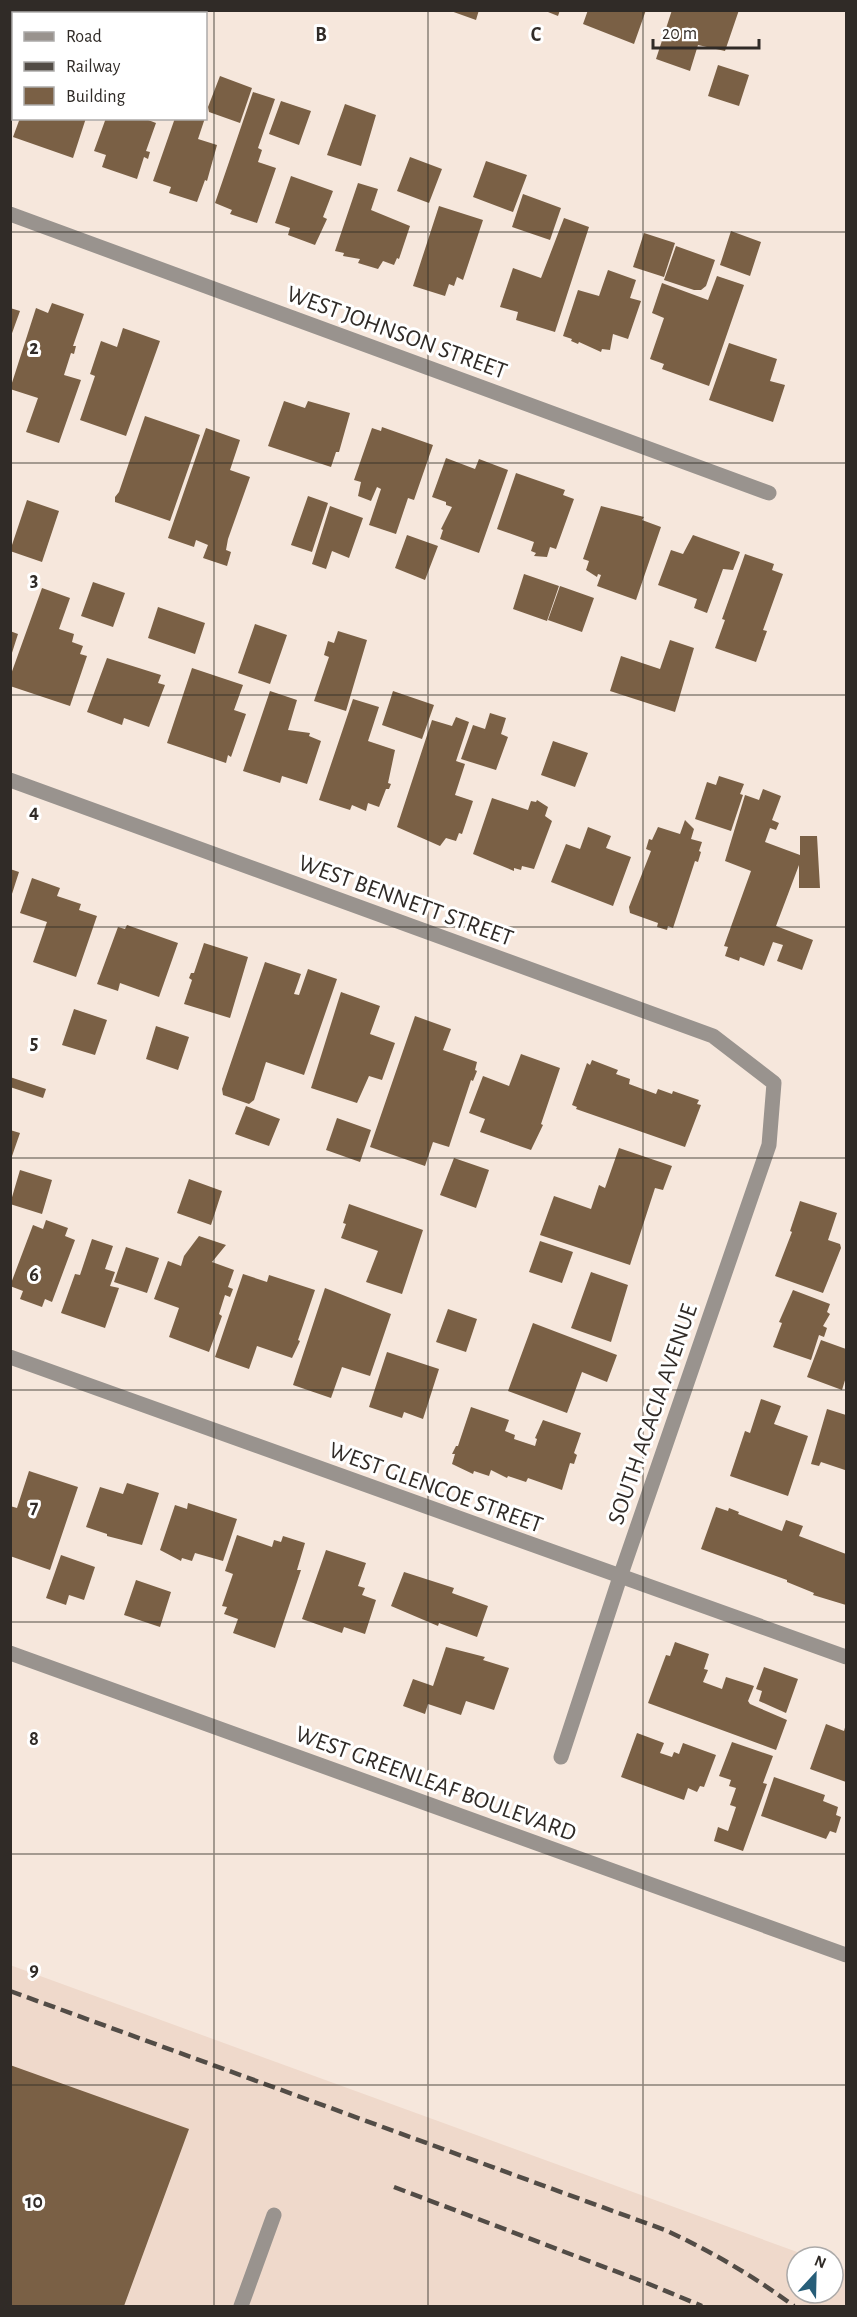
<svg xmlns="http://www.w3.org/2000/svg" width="857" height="2317" viewBox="0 0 857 2317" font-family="'Alegreya Sans',sans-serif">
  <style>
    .built { fill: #efd9cb }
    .building { fill: #7a6045 }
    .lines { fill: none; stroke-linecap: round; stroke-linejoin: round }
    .minor { stroke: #99938e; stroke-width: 15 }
    .rail { stroke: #524c46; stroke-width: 4.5; stroke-dasharray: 12 6; stroke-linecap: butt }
    .grid { fill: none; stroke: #302b27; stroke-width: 1.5; stroke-opacity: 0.55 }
    .labels { text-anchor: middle; stroke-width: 6; stroke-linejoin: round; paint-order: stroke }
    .street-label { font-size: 24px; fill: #302b27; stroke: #fff }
    .grid-label { font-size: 20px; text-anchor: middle; font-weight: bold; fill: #302b27; stroke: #fff; stroke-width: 6; stroke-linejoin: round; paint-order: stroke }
  </style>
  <rect width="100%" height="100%" fill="#f6e7dc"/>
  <!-- built -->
  <path class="built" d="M10,1965l801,292h-14v36h36v-28l13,5v36h-835z"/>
  <!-- building -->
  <path class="building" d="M48,10l15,3 41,-3 -1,4h-56z
    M448,10h31l-3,10z
    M543,10h17l-2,6z
    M588,10h58l-12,34 -51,-20z
    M672,10h67l-14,41 -27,-6 -8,26 -34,-12z
    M718,65l31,10 -10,31 -31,-10z
    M220,76l32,12 -12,35 -31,-11 -1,-5z
    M253,92l22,7 -17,49 4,2 -4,12 18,6 -19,55 -27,-9 2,-4 -17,-7z
    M281,101l30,10 -12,34 -30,-11z
    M345,104l31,11 -15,51 -34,-11z
    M20,118h66l-13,40 -60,-21z
    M106,118h37l13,5 -10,28 4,1 -2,7 -4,-2 -7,22 -35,-12 4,-12 -12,-4z
    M175,118h30l-7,21 19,6 -10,36 -2,-1 -8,22 -28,-9 2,-6 -18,-6z
    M410,157l32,12 -13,34 -32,-12z
    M486,161l41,14 -14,37 -40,-15z
    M291,176l42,15 -10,26 4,2 -12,26 -27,-10 2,-7 -15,-5z
    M358,183l20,6 -7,21 39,16 -11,33 -2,-1 -3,7 -11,-4 -5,8 -20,-6 2,-4 -17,-3 1,-3 -9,-2z
    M523,194l38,14 -11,32 -38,-13z
    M439,206l44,14 -20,60 -6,-3 -3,9 -5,-2 -4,12 -32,-10z
    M564,218l25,9 -34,105 -39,-12 2,-8 -18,-5 13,-39 28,10z
    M731,231l30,11 -11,34 -30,-11z
    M644,233l31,10 -11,34 -31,-10z
    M676,246l39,14 -9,26 -5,4h-7l-30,-10z
    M608,270l28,10 -6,18 11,3 -13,38 -15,-5 -3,16 -8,-1 -1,3 -22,-10 -1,2 -7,-3 1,-2 -9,-3 15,-46 21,6z
    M717,276l27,9 -35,101 -47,-17 2,-5 -14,-5 14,-41 -12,-5 10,-30 46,17z
    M52,303l32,11 -11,32h3l-2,8 -3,-1 -7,22 17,5 -22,63 -33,-11 12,-34 -28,-9 26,-81 12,5z
    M10,308l10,3 -9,25h-1z
    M123,328l37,13 -34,95 -46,-16 15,-44 -5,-2 11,-33 16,6z
    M729,343l48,16 -7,22 15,4 -12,37 -64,-22z
    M284,401l21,7 3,-7 42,12 -11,39h-3l-5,15 -63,-21z
    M145,416l55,19 -30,86 -55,-19v-5l4,-5z
    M382,427l51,18 -19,55 -6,-2 -12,36 -27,-9 12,-36 -4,-2 -6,14 -13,-5 3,-14 -7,-2 18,-52 9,3z
    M206,428l34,12 -10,30 20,7 -22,62 -2,11 5,2 -4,14 -24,-8 5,-13 -12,-5 -2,7 -26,-9z
    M446,458l29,11 4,-10 29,11 -29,83 -39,-14 3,-9 -2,-1 11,-22 -6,-2v-3l-14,-5z
    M516,473l49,17 -2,5 11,4 -18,50 -6,-2 -3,10 -13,-1 2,-3 -5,-2 3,-9 -37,-13z
    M308,496l20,7 -16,49 -21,-7z
    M27,500l32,11 -17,51 -32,-11z
    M330,506l33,12 -14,40 -17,-7 -6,18 -14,-5z
    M601,506l43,11 -2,3 19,7 -25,73 -39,-14 4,-11 -3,-1 -1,3 -11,-7 3,-9 -6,-2z
    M407,535l31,11 -13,34 -30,-12z
    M693,535l47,17 -7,18 -10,-1 -16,44 -13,-5 3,-9 -39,-14 13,-35 12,4z
    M745,554l29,10 -2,6 11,4 -20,56 4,1 -11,31 -41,-14 10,-28 -3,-1z
    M524,574l35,12 -12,35 -34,-12z
    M93,582l32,11 -12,34 -32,-11z
    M560,586l34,12 -12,34 -34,-12z
    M42,588l28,10 -11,31 15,5 -2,8 11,4 -3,8 7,2 -17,50 -60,-20v-9z
    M158,607l47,16 -10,31 -47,-16z
    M255,624l32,11 -17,49 -32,-11z
    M10,631l8,3 -7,22h-1z
    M338,631l29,9 -21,71 -32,-10 15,-44 -5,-2 4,-14 6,2z
    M670,640l24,8 -19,64 -65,-21 11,-35 39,13z
    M107,658l54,17 -3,8 7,2 -16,42 -25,-9 -2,7 -35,-13z
    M192,668l51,17 -9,25 12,4 -15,43 -3,-2 -2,8 -59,-20z
    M270,691l27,9 -9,30 22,3 -1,3 12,5 -14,43 -25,-8 -2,7 -37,-12z
    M393,691l41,14 -12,34 -40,-14z
    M353,699l26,8 -11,34 27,9 -7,33 3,1 -2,5h-3l-7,18 -11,-4 -2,8 -14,-6 -2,5 -31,-10z
    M490,713l16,5 -5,16 7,3 -12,33 -35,-11 12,-34 12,4z
    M456,717l13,5 -13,39 9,3 -10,31 18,6 -11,33 -3,-1 -3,8 -10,-3 -6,8 -43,-19 35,-107 20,6z
    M553,741l35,12 -13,34 -34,-12z
    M719,776l25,8 -4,10 3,1 -12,36 -36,-12 12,-37 9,3z
    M763,789l18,7 -9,24 7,3 -3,7 -6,-2 -5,14 35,13v-19h17l3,52h-21v-23l-23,61 37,14 -11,30 -25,-9 6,-16 -10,-3 -9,24 -24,-9 -1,4 -14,-5 3,-9 -4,-1 27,-75 -26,-10 20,-66 14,5z
    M492,798l36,12 3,-9 5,1 1,-2 11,7 -3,9 7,5 -18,48 -12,-3 -1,4 -7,-2v3l-41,-17z
    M685,820l9,9 -3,10 11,3 -3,9 2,1 -3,10 -3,-1 -22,67 -5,-2 -1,4 -10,-3 1,-4 -28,-10 -1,-6 22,-56 -5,-2 3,-10 3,1 6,-13 22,7z
    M588,827l23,9 -5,12 25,9 -18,49 -62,-24 15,-38 14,5z
    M10,869l9,3 -8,25h-1z
    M32,878l28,10 -3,8 24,8 -2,6 18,6 -21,61 -43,-15 14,-40 -27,-9z
    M127,925l51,18 -19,54 -39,-14 -2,8 -21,-7 21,-57 7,2z
    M204,943l44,14 -18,61 -46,-14 8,-24 -3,-2 2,-5h3z
    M265,962l36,12 -7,20 5,1 9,-26 29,10 -33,96 -38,-13 -12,38 -5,4 -26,-9 -1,-6z
    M341,992l39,14 -10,28 25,9 -13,37 -13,-4 -12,27 -46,-15z
    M74,1009l33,11 -12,35 -33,-10z
    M415,1016l36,13 -8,21 34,12 -2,8 2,1 -4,10 -2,-1 -22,67 -16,-5 -8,24 -55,-19z
    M156,1026l33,11 -11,33 -32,-11z
    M521,1054l39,14 -19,56 2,1 -12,25 -51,-18 5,-13 -16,-6 14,-37 26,10z
    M592,1060l26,10 -2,4 14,5 -1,5 27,10 2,-5 14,5 1,-3 26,9 -2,4 4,1 -16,42 -109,-38 1,-2 -5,-2 15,-42 3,2z
    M10,1077l36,12 -3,9 -33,-11z
    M246,1106l34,13 -11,27 -34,-12z
    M337,1118l34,12 -11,32 -34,-12z
    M10,1130l10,3 -9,26h-1z
    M619,1148l53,18 -9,24 -8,-2 -25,77 -90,-30 14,-39 37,13 8,-24 6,3z
    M454,1158l35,12 -13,38 -36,-13z
    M20,1170l32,10 -10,34 -32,-10z
    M189,1179l33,12 -11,34 -34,-12z
    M800,1201l37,12 -9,27 12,4 1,4 -18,45 -48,-17 17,-44 -2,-1z
    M349,1204l74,26 -21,64 -36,-12 12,-31 -37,-13 5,-14 -3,-1z
    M46,1220l22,8 -3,8 10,4 -23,62 -7,-3 -3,8 -22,-8 3,-8 -13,-5 23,-61 10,4z
    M199,1236l27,9 -14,17 22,8 -6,17 5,2 -3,8 -5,-2 -6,19 3,2 -13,36 -40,-15 10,-29 -25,-9 14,-38 13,5 3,-10z
    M92,1239l21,7 -8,23 10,3 -5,14 9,2 -14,40 -44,-15 14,-39 5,1z
    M540,1241l33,11 -11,31 -33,-11z
    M126,1247l33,11 -12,35 -33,-11z
    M591,1272l37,13 -17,57 -40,-14z
    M243,1274l24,8 2,-7 46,15 -17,50 2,1 -8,17 -35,-12 -8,23 -34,-12z
    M325,1288l66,26 -21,62 -28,-9 -11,31 -38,-13z
    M793,1290l37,14 -3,8 3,2 -7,12 4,2 -3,9 -5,-2 -8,25 -38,-13 9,-24 -3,-1z
    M448,1309l29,10 -11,33 -30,-10z
    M533,1323l84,32 -10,27 -25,-10 -15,41 -59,-22z
    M821,1340l25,9v28l-4,13 -35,-13z
    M387,1352l52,17 -16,50 -19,-7 -2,6 -33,-11z
    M761,1399l20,7 -7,18 34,12 -20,60 -58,-20 15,-45 5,2z
    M471,1407l38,13 -4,11 10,4 -1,4 21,7 2,-7 -2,-1 8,-18 38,13 -7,20 3,2 -3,9 -4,-1 -8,27 -34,-12 -2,4 -18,-6 -1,2 -16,-8 -2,6 -15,-5 -1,3 -21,-10 3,-10h-3l4,-8h2z
    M827,1409l19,6 -1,55 -24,-8 -2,4 -8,-2z
    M29,1471l49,16 -28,83 -40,-14v-50l7,2z
    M127,1483l32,10 -17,52 -35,-9v-2l-21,-7 14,-40 23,7z
    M188,1503l49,16 -14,42 -28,-8 -3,8 -10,-3 -1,3 -21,-11 15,-45 12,4z
    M716,1507l12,4 1,-3 10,4 -1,2 44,17 4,-11 17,6 -4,10 47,18v51l-33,-10 1,-2 -27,-11v-2l-86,-31z
    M237,1535l35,12 2,-7 7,2 2,-6 22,7 -8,27h4l-26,78 -42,-15 5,-14 -14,-5 3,-7 -5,-1 11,-32 -8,-3z
    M326,1550l40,13 -8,23 7,2 -3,7 14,5 -11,34 -21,-7 -2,6 -40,-14z
    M61,1555l34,12 -11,33 -15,-5 -3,10 -20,-7z
    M404,1572l50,16 -2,5 36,13 -11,31 -38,-14 -1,3 -47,-20z
    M136,1580l35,12 -11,35 -36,-12z
    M675,1642l34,12 -5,15 4,1 -5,12 19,7 4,-12 28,9 -6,15 2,3 37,16 -11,30 -128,-47 18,-48 4,1z
    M446,1647l39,10 -2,3 26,8 -15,42 -28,-9 -5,14 -33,-11 -3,10 -22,-8 10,-27 20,7z
    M764,1667l34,12 -12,34 -27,-12 3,-10 -6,-2z
    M826,1724l18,7 2,-7v58l-36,-13z
    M637,1733l27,10 -4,10 12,4 2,-5 5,2 4,-11 33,12 -12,32 -4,-1 -3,6 -9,-4 -4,12 -63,-23z
    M732,1742l41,14 -10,27 4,1 -24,67 -29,-10 4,-14 10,4 8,-24 -6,-2 6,-17 -7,-2 2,-6 -12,-4z
    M774,1777l51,18 -2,6 15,6 -2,8 5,2 -5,16 -6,-2 -4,8 -65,-23z
    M10,2065l179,64 -65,177h-114z"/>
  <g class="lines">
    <!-- minor -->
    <path class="minor" d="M10,20l4,-10
      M10,214l759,279
      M10,780l703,256 61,47 -5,62 -149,432 -59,180
      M10,1357l836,300
      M10,1653l836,302
      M241,2306l33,-91"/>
    <!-- rail -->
    <path class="rail" d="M10,1991l655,239c46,21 88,46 129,76
      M394,2187l255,97 53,22"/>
  </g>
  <!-- grid -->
  <path class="grid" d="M214,10v2296M428,10v2296M643,10v2296M10,232h836M10,463h836M10,695h836M10,927h836M10,1158h836M10,1390h836M10,1622h836M10,1854h836M10,2085h836"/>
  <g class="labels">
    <!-- street labels -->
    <g class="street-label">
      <text transform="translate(397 332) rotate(20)" y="8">WEST JOHNSON STREET</text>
      <text transform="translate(406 900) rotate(20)" y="8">WEST BENNETT STREET</text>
      <text transform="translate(652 1414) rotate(-71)" y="8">SOUTH ACACIA AVENUE</text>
      <text transform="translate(436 1487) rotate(20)" y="8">WEST GLENCOE STREET</text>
      <text transform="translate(436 1783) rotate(20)" y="8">WEST GREENLEAF BOULEVARD</text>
    </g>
  </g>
  <g class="grid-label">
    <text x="321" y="41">B</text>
    <text x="536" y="41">C</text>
    <text x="34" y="354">2</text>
    <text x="34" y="586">3</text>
    <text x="34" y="818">4</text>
    <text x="34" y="1049">5</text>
    <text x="34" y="1281">6</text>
    <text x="34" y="1513">7</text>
    <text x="34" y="1745">8</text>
    <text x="34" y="1976">9</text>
    <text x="34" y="2208">10</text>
  </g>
  <!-- border -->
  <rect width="857" height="2317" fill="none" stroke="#302b27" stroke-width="24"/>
  <!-- legend -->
  <rect x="12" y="12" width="195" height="108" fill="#ffffff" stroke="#acaaa9" stroke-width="1.5"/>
  <rect x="24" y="32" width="30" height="9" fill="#99938e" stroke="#acaaa9" stroke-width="1.5"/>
  <text x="66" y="42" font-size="18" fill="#302b27">Road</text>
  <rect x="24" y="62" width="30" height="9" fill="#524c46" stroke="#acaaa9" stroke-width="1.5"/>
  <text x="66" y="72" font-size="18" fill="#302b27">Railway</text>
  <rect x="24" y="87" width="30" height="18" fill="#7a6045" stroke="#acaaa9" stroke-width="1.5"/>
  <text x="66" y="102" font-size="18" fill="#302b27">Building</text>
  <!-- north arrow -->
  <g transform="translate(815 2275) rotate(22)"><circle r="28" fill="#ffffff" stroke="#acaaa9" stroke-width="1.5"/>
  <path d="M0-4.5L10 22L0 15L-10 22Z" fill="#275e79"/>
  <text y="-9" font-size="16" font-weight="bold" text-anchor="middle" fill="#302b27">N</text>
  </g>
  <!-- scale -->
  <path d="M653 39v9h106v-9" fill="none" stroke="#302b27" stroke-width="3"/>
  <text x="662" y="39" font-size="18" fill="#302b27" stroke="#ffffff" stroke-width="4.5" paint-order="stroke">20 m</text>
</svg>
